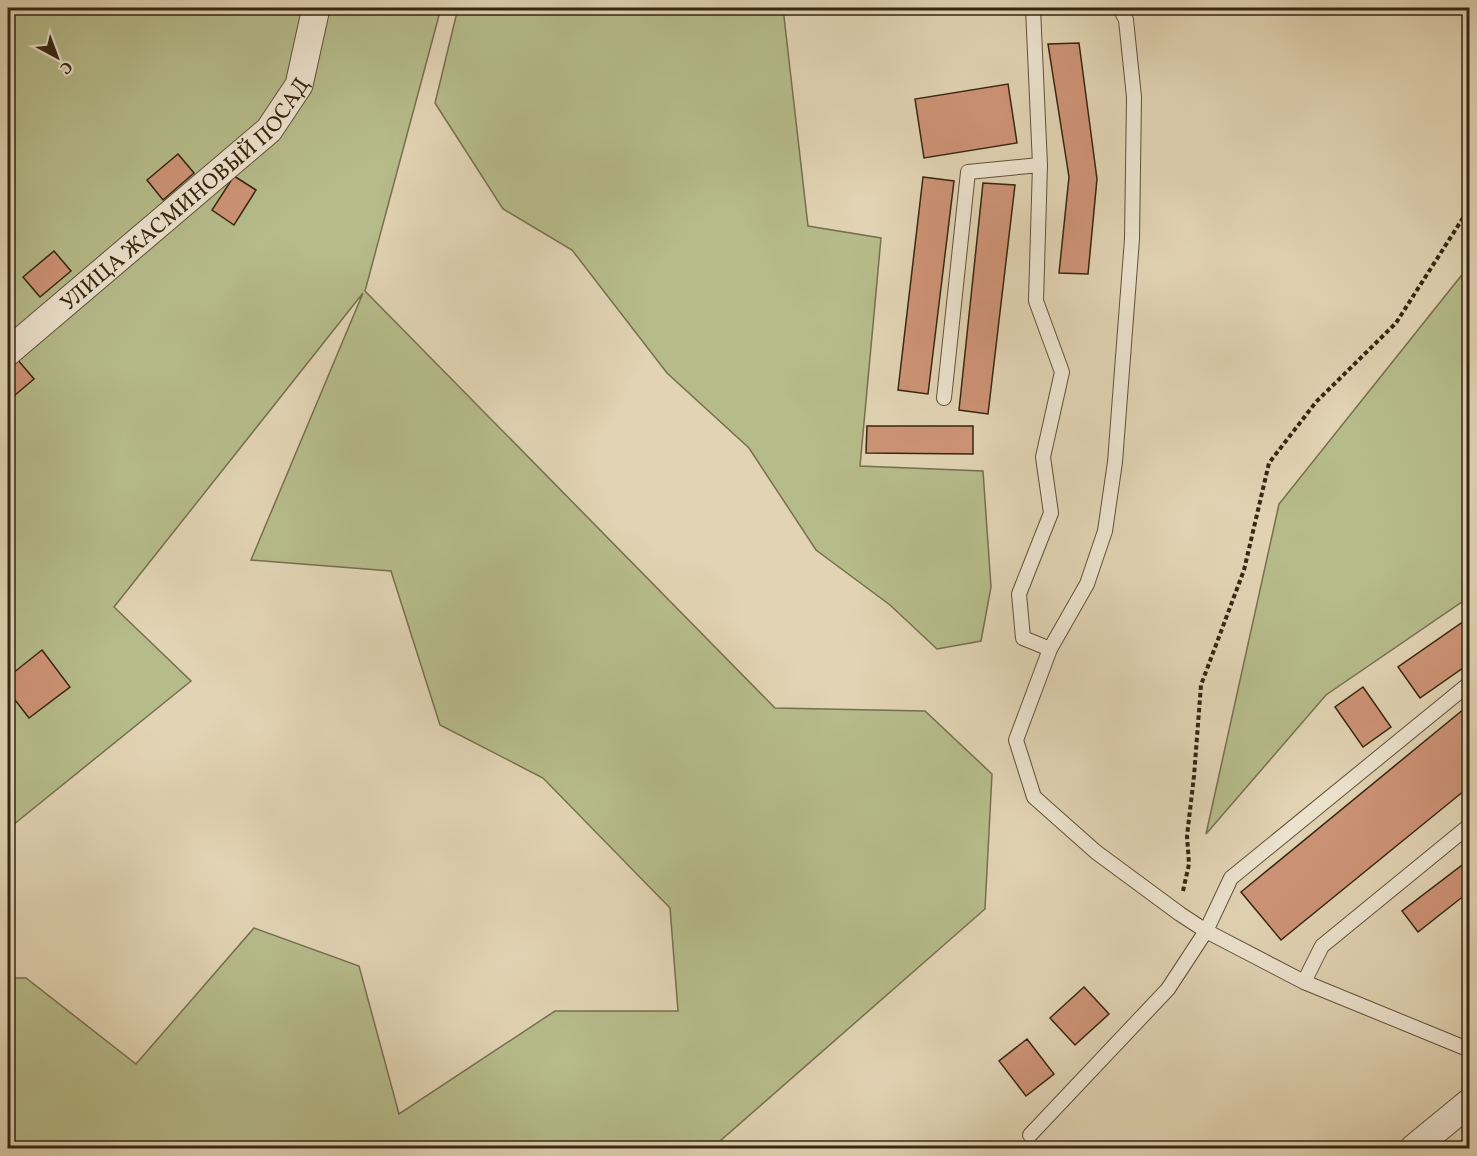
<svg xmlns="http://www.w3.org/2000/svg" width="1477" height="1156" viewBox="0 0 1477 1156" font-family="Vollkorn,serif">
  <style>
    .green { fill: #b6bb8a; stroke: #76704d; stroke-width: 1.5 }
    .building { fill: #cd9376; stroke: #362610; stroke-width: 1.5 }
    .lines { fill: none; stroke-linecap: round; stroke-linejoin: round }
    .service-casing { stroke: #615139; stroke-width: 16 }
    .minor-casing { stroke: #615139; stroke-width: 29 }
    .path { stroke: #362610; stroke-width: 4; stroke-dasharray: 4.5 3; stroke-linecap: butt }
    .service { stroke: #ece2ce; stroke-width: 14 }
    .minor { stroke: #ece2ce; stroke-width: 27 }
    .labels { text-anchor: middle; stroke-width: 4.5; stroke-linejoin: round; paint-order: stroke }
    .street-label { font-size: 22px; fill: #362610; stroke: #ece2ce }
  </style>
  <rect width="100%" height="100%" fill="#e1d3b3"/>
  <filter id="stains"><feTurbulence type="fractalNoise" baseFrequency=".00333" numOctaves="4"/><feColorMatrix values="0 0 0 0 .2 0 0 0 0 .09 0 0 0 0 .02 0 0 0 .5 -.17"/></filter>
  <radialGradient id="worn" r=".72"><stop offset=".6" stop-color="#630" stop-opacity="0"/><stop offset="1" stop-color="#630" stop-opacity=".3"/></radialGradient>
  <!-- green -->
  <path class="green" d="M8,8h433l-76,283 410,417 150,3 67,63 -7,135 -273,239h-704v-170h18l110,86 118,-136 105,38 40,148 156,-103h123l-8,-103 -127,-130 -103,-53 -49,-154 -140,-11 112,-267 -249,314 77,74 -183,148z
    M458,8h325l25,218 73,12 -21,228 123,5 8,116 -10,54 -44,8 -47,-44 -74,-55 -67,-102 -82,-75 -95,-123 -69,-41 -68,-106z
    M1469,266v331l-143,98 -120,139 73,-330z"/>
  <!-- building -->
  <path class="building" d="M1079,43l18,136 -9,95 -29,-1 10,-96 -21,-133z
    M1008,84l9,59 -93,15 -9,-59z
    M178,154l16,19 -31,27 -16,-20z
    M234,176l22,14 -22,35 -22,-15z
    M923,177l31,4 -26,213 -30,-4z
    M983,183l32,2 -27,229 -29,-4z
    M54,251l17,20 -31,26 -17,-20z
    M17,359l17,20 -26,22v-34z
    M867,426h106v28l-107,-1z
    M1470,617v46l-50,35 -22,-31z
    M42,650l28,37 -41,31 -21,-27v-14z
    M1363,687l28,40 -28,20 -28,-40z
    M1470,704v82l-189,154 -40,-48z
    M1470,859v32l-52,41 -16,-21z
    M1084,987l25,27 -34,31 -25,-27z
    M1027,1039l27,35 -28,22 -27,-35z"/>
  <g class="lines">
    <defs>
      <path id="service" d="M1033,8l7,157 -4,136 26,71 -19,85 8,56 -32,81 4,44 27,11
        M1120,8l6,12 8,77 -2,142 -17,223 -10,69 -18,53 -37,65 -34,91 18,57 62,55 84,62 26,17 98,51 166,68
        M944,398l24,-226 72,-7
        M1304,982l18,-36 148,-121
        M1030,1135l138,-146 38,-58 25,-53 239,-195"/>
      <g id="minor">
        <path id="s1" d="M8,352l261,-222 30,-45 17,-77"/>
        <path d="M1414,1148l56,-46"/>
      </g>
    </defs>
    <!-- service casing -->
    <use href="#service" class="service-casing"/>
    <!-- minor casing -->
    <use href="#minor" class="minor-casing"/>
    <!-- path -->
    <path class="path" d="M1183,891l6,-27 -2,-28 7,-60 7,-91 43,-115 25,-107 47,-61 80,-79 74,-116"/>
    <!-- service -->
    <use href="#service" class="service"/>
    <!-- minor -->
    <use href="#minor" class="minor"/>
  </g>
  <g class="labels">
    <!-- street labels -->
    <g class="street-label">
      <text dy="8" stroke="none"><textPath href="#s1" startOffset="238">УЛИЦА ЖАСМИНОВЫЙ ПОСАД</textPath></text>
    </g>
  </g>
  <!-- margin -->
  <rect width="1477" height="1156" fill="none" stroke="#e1d3b3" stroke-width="30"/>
  <rect x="9" y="9" width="1459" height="1138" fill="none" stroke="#362610" stroke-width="3"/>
  <rect x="15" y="15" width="1447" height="1126" fill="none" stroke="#362610" stroke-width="1.5"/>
  <!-- north arrow -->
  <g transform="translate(57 57) rotate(139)" stroke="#ece2ce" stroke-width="4.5" paint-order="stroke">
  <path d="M0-4.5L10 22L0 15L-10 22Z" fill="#362610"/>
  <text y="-9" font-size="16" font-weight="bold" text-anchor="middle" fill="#362610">С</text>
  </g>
  <rect width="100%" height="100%" filter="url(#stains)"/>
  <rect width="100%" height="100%" fill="url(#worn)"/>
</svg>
